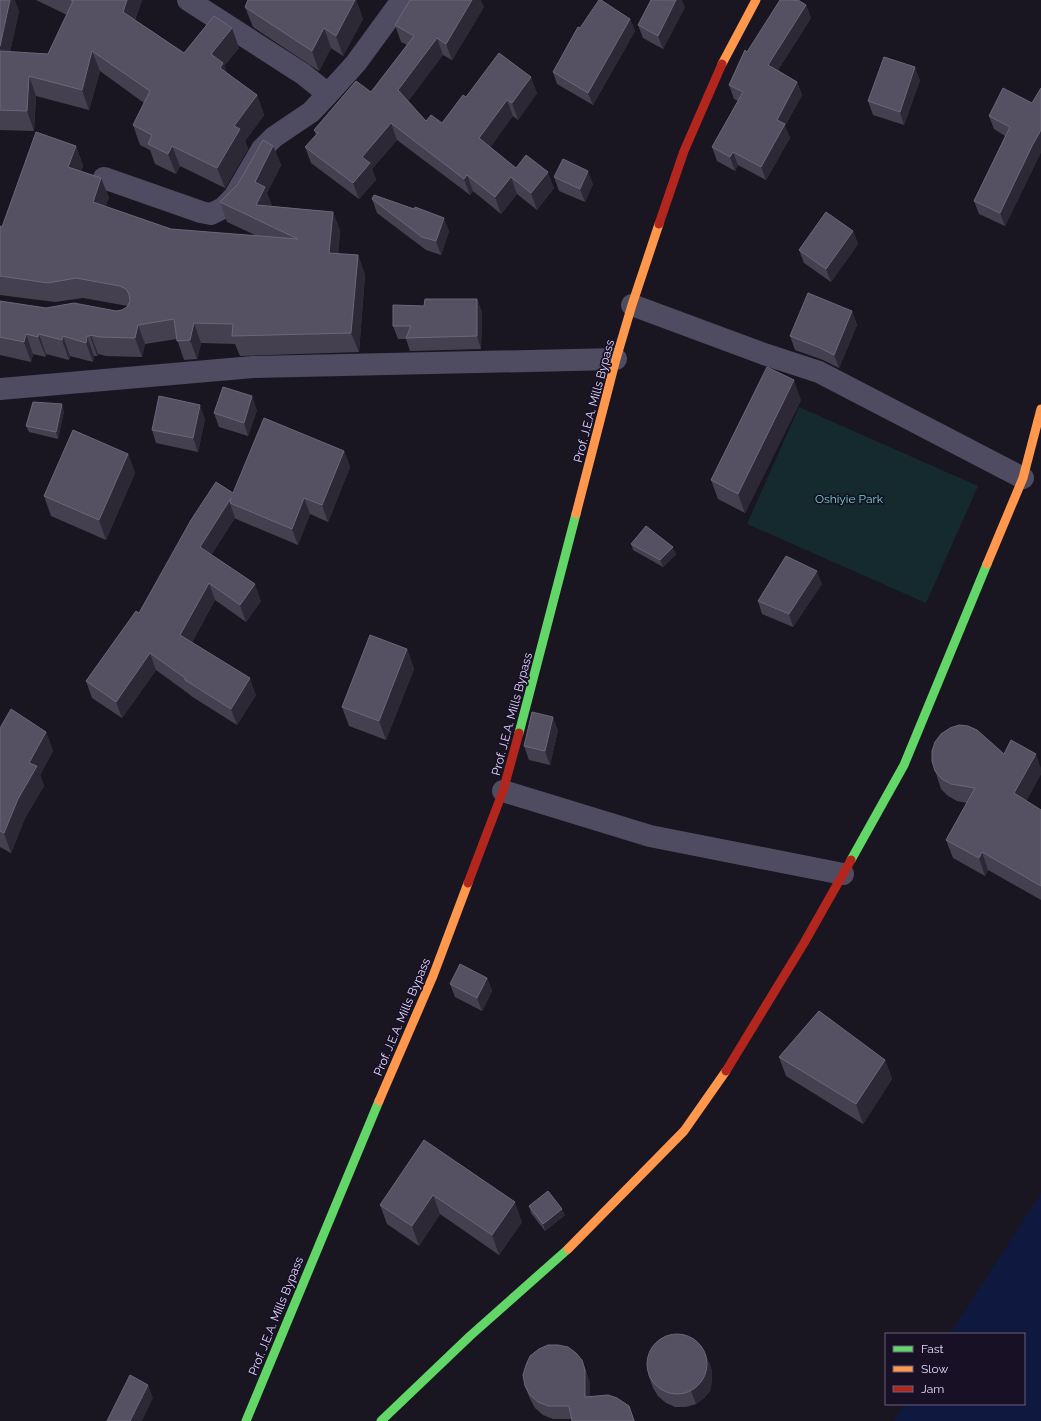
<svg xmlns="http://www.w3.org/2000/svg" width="1041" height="1421" viewBox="0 0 1041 1421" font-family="Raleway,sans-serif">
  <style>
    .green { fill: #152a2e }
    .water { fill: #0f193f }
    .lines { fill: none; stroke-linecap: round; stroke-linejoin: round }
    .street { stroke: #4f4c61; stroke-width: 22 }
    .fast { stroke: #63d668; stroke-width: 9 }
    .slow { stroke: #ff974d; stroke-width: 9 }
    .jam { stroke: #b3261e; stroke-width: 9 }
    .wall { fill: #454050 }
    .shaded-wall { fill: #2c2835 }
    .building { fill: #565063; stroke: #6c667b }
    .labels { text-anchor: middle; stroke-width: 3.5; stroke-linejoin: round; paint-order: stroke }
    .street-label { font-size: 12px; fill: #e2d9fd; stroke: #181126 }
    .park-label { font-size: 12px; fill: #68d9cd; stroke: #181126 }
  </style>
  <rect width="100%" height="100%" fill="#191621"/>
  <!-- green -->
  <path class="green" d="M799,407l179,79 -52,117 -179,-79z"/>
  <!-- water -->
  <path class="water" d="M1041,1193v228h-147l11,-17h119v-70h-74z"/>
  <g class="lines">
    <!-- street -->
    <path class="street" d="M328,94l28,-31 46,-63
      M104,178l97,34 10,2 12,-6 11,-11 28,-48 12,-12 37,-25 17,-18 -25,-20 -115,-74
      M632,305l132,49 55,18 204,106
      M0,389l253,-22 363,-8
      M503,791l147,45 193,38"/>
    <!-- fast -->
    <path class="fast" d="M519,733l57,-219
      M851,860l53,-95 83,-201
      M246,1421l133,-320
      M381,1421l89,-85 98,-87"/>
    <!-- slow -->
    <path class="slow" d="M722,64l34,-64
      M576,514l40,-155 16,-54 27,-81
      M987,564l36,-86 18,-69
      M379,1101l54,-125 35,-93
      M568,1249l116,-118 42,-60"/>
    <!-- jam -->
    <path class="jam" d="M659,224l25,-73 38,-87
      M468,883l35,-92 16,-58
      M726,1071l78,-128 47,-83"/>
  </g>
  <!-- wall -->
  <path class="wall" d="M0,0l19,11 -9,41 38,2 19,-39 -31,-15h106l-7,20 49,33 55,-5 -15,18 3,7 30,22 7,20 -19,26 3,8 -23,39 -45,-22 -4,8 -21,-10 -5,-14 -10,-5 -7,-20 11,-22 -44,-32 -11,39 -53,-14 -2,35 -34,-1z
    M248,0h108l7,19 -20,37 -12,-8 -12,23 -66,-44 -8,-20z
    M806,5l5,13 -33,52 19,12 5,13 -17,31 5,12 -24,42 -28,-15 -3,6 -18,-10 -5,-14 26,-46 -4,-2 -5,-14 18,-33z
    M484,7l-32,53 -9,-5 -35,46 18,20 16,2 24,-26 71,-4 -19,27 -5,-4 -23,31 26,21 38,20 -17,22 -20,-16 -16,20 -28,-23 -3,4 -73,-55 -25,29 4,11 -17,19 -48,-36 -6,-16 11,-12 -2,-5 57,-38 36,-47 -6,-3 -6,-17z
    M685,7l-22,42 -20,-11 -5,-13z
    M630,19l5,12 -42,74 -36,-21 -4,-12 27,-44z
    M920,80l-16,45 -31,-10 -5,-14z
    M1041,88v64l-36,74 -26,-12 -5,-13 31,-65 -11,-7 -5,-13 43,-13z
    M76,146l7,20 -2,5 20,7 8,20 -4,9 66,22 86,7 -30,-14 -7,-20 53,-56 8,19 -14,28 5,13 61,6 7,19 -2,23 20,1 7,20 -6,77 -119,4 -5,-12 -34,-1 -4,16 -13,1 -7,-21 -32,5 -3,13 -36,-1 -8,-2 -1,2h-3l-1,6 -23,-6 -1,4 -23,-6v3l-13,-3 -2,8 -31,-7v-54l46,7 70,3 6,-1 6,-4 -45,-8 -28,4 -55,-7v-69l2,1z
    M554,177l39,7 -8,18 -26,-11z
    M372,199l42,10 35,22 -8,24 -15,-5 -49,-37z
    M853,231l5,13 -27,38 -27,-19 -5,-13z
    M477,299l5,14 -1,36 -71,2 -4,-12h-8l-5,-13 31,-20z
    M852,311l5,14 -18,43 -16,-8 -28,-10 -5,-14z
    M801,400l-56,113 -27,-14 -7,-19z
    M257,410l-9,26 -29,-9 -5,-14z
    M64,411l-6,28 -29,-7 -3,-6z
    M205,419l-7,33 -42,-9 -4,-13z
    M344,451l6,16 -22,55 -18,-8 -12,31 -62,-26 -1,-1 -24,37 50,46 -15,21 -31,-22 -23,42 64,53 -19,30 -46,-29 -2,-2 -33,-24 -34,48 -30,-20 -6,-17 147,-188z
    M128,454l7,19 -29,67 -55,-24 -7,-20z
    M631,544l45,10 -13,13 -30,-17z
    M822,584l-29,43 -31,-13 -4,-13z
    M407,649l7,20 -28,71 -37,-14 -7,-19z
    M0,728l46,4 7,19 -13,24 4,11 -19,32 -14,35 -11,-6z
    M558,730l-8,35 -21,-5 -5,-14z
    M1004,754l37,14v6l-15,27 15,9v90l-53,-30 -3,6 -32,-18 -7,-18 21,-37 -10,-2 -9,-5 -7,-7 -9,-28z
    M487,978l5,13 -10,20 -27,-14 -5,-13z
    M779,1057l106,3 7,19 -29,45 -77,-48z
    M424,1140l98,82 -23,33 -59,-41 -21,32 -32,-22 -7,-19z
    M529,1206l36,9 -20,16 -14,-18z
    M582,1360l8,23v13l39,10 6,15h-63v-2h-19l-10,-4 -8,-7 -5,-9 -5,-13z
    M709,1362l3,9v10l-2,10 -6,7 -8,6 -10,3h-11l-9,-4 -8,-7 -5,-8 -5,-14z"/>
  <!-- shaded-wall -->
  <path class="shaded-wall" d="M10,0h5l4,11 -13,60 -6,-17v-8z
    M127,0h15l-12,32 -7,-20z
    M355,0h1l7,19 -20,37 -7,-20z
    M472,0h9l3,7 -32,53 -6,-16z
    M676,0h6l3,7 -22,42 -5,-13z
    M806,5l5,13 -38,60 -5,-13z
    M630,19l5,12 -42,74 -5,-12z
    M232,28l7,20 -15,18 7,17 -20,-29z
    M324,28l7,20 -12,23 -7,-20z
    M437,38l6,17 -39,52 -6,-17z
    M92,51l8,20 -11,39 -7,-20z
    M915,67l5,13 -16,45 -4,-13z
    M29,76l7,20 -2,35 -7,-20z
    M531,77l6,16 -19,27 -6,-17z
    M797,82l5,13 -17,31 5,12 -24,42 -5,-13 16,-47z
    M257,95l7,20 -19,26 3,8 -23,39 -8,-20 17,-42z
    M507,100l6,16 -28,39 -6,-17z
    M391,123l6,17 -25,29 4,11 -17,19 -6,-16 9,-26z
    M1041,130v22l-36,74 -5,-13 33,-69z
    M76,146l7,20 -7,20 -8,-19z
    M172,146l8,20 -4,8 -8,-20z
    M273,146l8,19 -14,28 5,13 -16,-1 -1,-23z
    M733,152l5,13 -3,6 -5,-14z
    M588,171l5,13 -8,18 -5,-13z
    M548,172l6,16 -17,22 -6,-17z
    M467,175l6,16 -3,4 -6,-16z
    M511,177l6,17 -16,20 -6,-17z
    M101,178l8,20 -9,24 -7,-20z
    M333,212l7,19 -3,41 -8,-19z
    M444,218l5,13 -8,24 -5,-14z
    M853,231l5,13 -27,38 -5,-13z
    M358,255l7,20 -6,77 -8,-19z
    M477,299l5,14 -1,36 -4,-13z
    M852,311l5,14 -18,43 -5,-13z
    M194,323l7,20 -4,16 -7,-19z
    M138,325l7,19 -3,13 -7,-19z
    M26,334l7,20 -2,8 -7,-20z
    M39,334l7,20v3l-8,-20z
    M91,335l7,19 -1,2 -7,-20z
    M63,336l7,20 -1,4 -7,-20z
    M87,336l7,20 -1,6 -7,-19z
    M794,380l7,20 -56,113 -7,-19z
    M252,396l5,14 -9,26 -4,-13z
    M62,404l2,7 -6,28 -2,-7z
    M200,405l5,14 -7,33 -5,-14z
    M344,451l6,16 -22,55 -6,-17z
    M128,454l7,19 -29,67 -7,-20z
    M231,498l-1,5 5,15 -29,45 -6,-16z
    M304,498l6,16 -12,31 -6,-16z
    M673,547l3,7 -13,13 -3,-7z
    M817,571l5,13 -29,43 -4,-13z
    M209,583l6,17 -29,52 -6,-17z
    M255,584l6,17 -15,21 -6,-17z
    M407,649l7,20 -28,71 -7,-19z
    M150,653l6,17 -34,48 -6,-16z
    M250,678l6,17 -19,30 -6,-16z
    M553,717l5,13 -8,35 -5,-14z
    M46,732l7,19 -13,24 4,11 -19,32 -14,35 -7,-20 25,-70z
    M1036,754l5,14v6l-20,37 -7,-18z
    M982,852l6,18 -3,6 -6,-18z
    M487,978l5,13 -10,20 -5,-13z
    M885,1060l7,19 -29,45 -7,-20z
    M433,1195l7,19 -21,32 -7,-20z
    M515,1202l7,20 -23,33 -7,-20z
    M562,1209l3,6 -20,16 -2,-7z
    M704,1349l8,22v10l-2,10 -6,7 -8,6 -5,-13z
    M585,1370l5,13v27l-5,-13z
    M148,1385l5,13 -11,23h-12z"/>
  <!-- building -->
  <path class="building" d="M0,0h10l-10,46z
    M71,0h56l-4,12 61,41 30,-37 18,12 -21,26 12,9 -3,5 37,27 -23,31 6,3 -23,39 -45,-22 -4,8 -20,-10 4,-9 -19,-10 17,-34 -58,-40 -10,39 -53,-14 -2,35 -27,-1v-59l48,3 25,-53z
    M248,0h107l-19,36 -12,-8 -12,23 -67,-44z
    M410,0h62l-26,44 -9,-6 -39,52 28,31 5,-6 11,8 21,-28 3,2 33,-44 32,24 -19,26 -5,-3 -28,38 37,30 10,-13 22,17 -17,21 -20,-16 -16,20 -28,-22 -3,4 -73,-56 -29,34 8,6 -17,20 -48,-36 13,-14 -4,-3 42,-49 15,11 43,-56 -19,-11z
    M599,0h2l29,19 -42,74 -35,-21 25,-45 2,1z
    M651,0h25l-18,36 -20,-11z
    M780,0h18l8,5 -38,60 29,17 -20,38 8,4 -24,43 -28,-15 -3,5 -18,-10 31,-55 -14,-7 16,-35 2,2z
    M884,57l31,10 -15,45 -32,-11z
    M1003,88l29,15 9,-15v42l-8,14 -33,69 -26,-12 36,-74 -21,-11z
    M36,132l40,14 -8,21 33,11 -8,24 78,27 127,10 -78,-37 18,-18 25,-44 10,6 -18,36 10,5 -9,18 77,7 -4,41 29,2 -7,78 -119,3 1,-12 -39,-1 -4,17 -13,1 -3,-22 -36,6 -3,13 -36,-1 -8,-2 -1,1h-3l-1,7 -23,-7 -1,4 -23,-6 -1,3 -12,-3 -2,8 -24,-5v-36l46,7 28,-5 42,8 6,-1 5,-3 3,-6 -1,-7 -3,-5 -6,-3 -44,-8 -28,5 -48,-7v-50l2,1z
    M563,159l25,12 -8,18 -26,-12z
    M374,195l40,14 1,-2 29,11 -8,23 -14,-4 -50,-38z
    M826,212l27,19 -27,38 -27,-19z
    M808,293l44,18 -18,44 -16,-8 -28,-11z
    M425,299h52v37l-71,2 5,-12h-18v-21l31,1z
    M767,367l27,13 -56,114 -27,-14z
    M223,387l29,9 -8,27 -30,-10z
    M159,396l41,9 -7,33 -41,-8z
    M33,402l29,2 -6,28 -30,-6z
    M264,418l80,33 -22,54 -18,-7 -12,31 -62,-26 1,-5 -31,49 55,37 -15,21 -31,-22 -29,52 70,43 -19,31 -46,-29v-2l-35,-25 -34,49 -30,-21 50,-70 3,2 52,-93 25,-38 17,11z
    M73,430l55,24 -29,66 -55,-24z
    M646,526l27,21 -13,13 -29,-16z
    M786,556l31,15 -28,43 -31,-13z
    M370,635l37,14 -28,72 -37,-14z
    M11,709l35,23 -17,31 8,3 -19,33 -14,34 -4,-2v-103z
    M532,712l21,5 -8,34 -21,-5z
    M959,725l9,1 9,4 27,24 7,-14 25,14 -22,39 27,17v76l-59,-34 -3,6 -33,-18 29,-52 -24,-4 -9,-5 -7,-8 -3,-10v-10l3,-9 6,-8 9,-6z
    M460,964l27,14 -10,20 -27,-14z
    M819,1011l66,49 -29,44 -77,-47z
    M424,1140l91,62 -23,33 -59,-40 -21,31 -32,-21z
    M548,1191l14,18 -19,15 -14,-18z
    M647 1364a30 30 0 1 1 60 0a30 30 0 1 1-60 0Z
    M548,1345h10l10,2 8,6 6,7 3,10v27l23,-2 9,3 12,8 5,15h-62l-3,-15h-21l-10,-4 -8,-7 -5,-9 -2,-11 3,-10 4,-9 9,-7z
    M130,1375l18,10 -18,36h-23z"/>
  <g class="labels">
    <!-- street labels -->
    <g class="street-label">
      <text transform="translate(594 401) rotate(-75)" y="4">Prof. J.E.A. Mills Bypass</text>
      <text transform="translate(512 714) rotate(-75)" y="4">Prof. J.E.A. Mills Bypass</text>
      <text transform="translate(402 1017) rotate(-67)" y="4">Prof. J.E.A. Mills Bypass</text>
      <text transform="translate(276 1316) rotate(-68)" y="4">Prof. J.E.A. Mills Bypass</text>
    </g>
    <!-- park labels -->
    <g class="park-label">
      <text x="849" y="503">Oshiyie Park</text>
    </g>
  </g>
  <!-- legend -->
  <rect x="885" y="1333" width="140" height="72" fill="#181126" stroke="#69617c"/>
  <rect x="893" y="1346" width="20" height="6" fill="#63d668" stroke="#69617c"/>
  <text x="921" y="1353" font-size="12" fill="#e2d9fd">Fast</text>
  <rect x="893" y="1366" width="20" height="6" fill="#ff974d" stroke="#69617c"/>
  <text x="921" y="1373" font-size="12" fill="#e2d9fd">Slow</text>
  <rect x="893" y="1386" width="20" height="6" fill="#b3261e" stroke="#69617c"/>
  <text x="921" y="1393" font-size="12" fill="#e2d9fd">Jam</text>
</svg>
